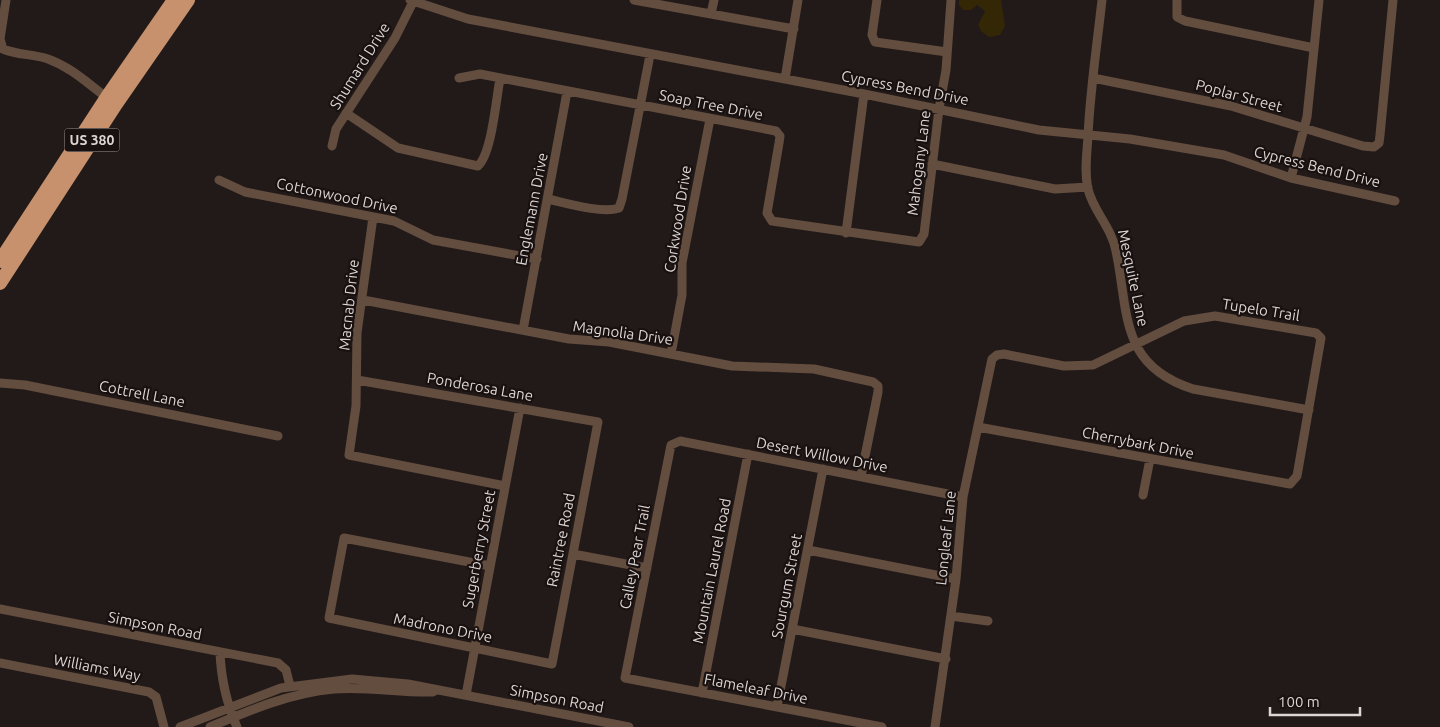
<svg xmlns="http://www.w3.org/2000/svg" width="1440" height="727" viewBox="0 0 1440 727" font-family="Ubuntu,sans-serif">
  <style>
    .green { fill: #332706 }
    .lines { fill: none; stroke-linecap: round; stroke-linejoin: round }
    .minor { stroke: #634d3f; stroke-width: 9 }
    .highway { stroke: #c6916c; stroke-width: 14 }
    .labels { text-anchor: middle; stroke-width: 4.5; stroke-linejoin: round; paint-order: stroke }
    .shield { fill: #191110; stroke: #a19a99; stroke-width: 1 }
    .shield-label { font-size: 14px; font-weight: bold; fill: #dbd5d4 }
    .street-label { font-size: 15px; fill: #dbd5d4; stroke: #191110 }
  </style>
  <rect width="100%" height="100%" fill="#221a19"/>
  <!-- green -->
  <path class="green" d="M959,0h42l4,26 -5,9 -11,2 -8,-6 -3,-6 7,-14 -8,-6 -6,5h-8l-4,-5z"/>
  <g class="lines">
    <!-- minor -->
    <path class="minor" d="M6,0l-6,39 3,10c14,6 30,5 45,10 25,9 41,26 61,40
      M410,0l58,19 396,75 175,36 91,9 94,16 67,23 104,23
      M634,0l160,29
      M877,0l-5,35 3,7 72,10
      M1102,0c-5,45 -12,91 -14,136 -1,18 -4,35 0,53 5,22 23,37 28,62 13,62 3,114 77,138l116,21
      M1177,0v17l8,4 129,27
      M711,14l3,-14
      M459,78l21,-4 296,57 4,5 -1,7 -12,70 5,8 147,21 5,-8 15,-125 7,-39 5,-70
      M1093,78l138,28 132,40 11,1 5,-4 1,-8 13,-135
      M785,79l13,-79
      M346,113l52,35 80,18c14,-13 18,-67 22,-87
      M332,146l4,-17 59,-91 19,-38
      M932,164l123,25 33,-2
      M1291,178l16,-61 12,-117
      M219,180l26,12 149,29 39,19 104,19
      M548,199c18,4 54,15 71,9l3,-9 28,-144
      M373,217l-16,116 -1,73 -7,49 156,31
      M846,233l18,-139
      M363,300l206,39 40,3 123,24 82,3 59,13 5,4v6l-17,84
      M523,330l44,-238
      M671,354l11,-59v-32l28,-144
      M357,380l241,42 -46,242 -223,-46 15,-80 146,28
      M0,383l25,2 253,51
      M1143,495l7,-36
      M808,550l148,29
      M573,554l74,14
      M0,609l278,54 8,7 4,16
      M951,616l37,5
      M792,629l154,30
      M220,652c1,27 6,50 17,75
      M0,663l149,29 7,5 8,30
      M702,693l46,-239
      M466,695l54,-287
      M777,707l46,-238
      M180,727l101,-39 71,-9 56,5 221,43
      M210,727c40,-17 80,-34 124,-38 33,-3 65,4 99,3
      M882,727l-257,-49 46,-233 9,-4 283,56
      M935,727l21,-148 7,-82 29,-138 5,-4 7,-1 60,12 29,-1 91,-44 31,-5 101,17 5,5 -24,138 -7,8 -312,-57"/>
    <!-- highway -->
    <path class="highway" d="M0,261l107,-164 67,-97
      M0,283l116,-179 72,-104"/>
  </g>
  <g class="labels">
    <!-- shield labels -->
    <rect class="shield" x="64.5" y="128.5" width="55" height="23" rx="4"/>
    <g class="shield-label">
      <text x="92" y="145">US 380</text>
    </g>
    <!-- street labels -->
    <g class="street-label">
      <text transform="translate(360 66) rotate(-58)" y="5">Shumard Drive</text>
      <text transform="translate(905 88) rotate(11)" y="5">Cypress Bend Drive</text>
      <text transform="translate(1239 96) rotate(15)" y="5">Poplar Street</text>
      <text transform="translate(711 105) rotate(11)" y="5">Soap Tree Drive</text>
      <text transform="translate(919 163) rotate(-83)" y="5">Mahogany Lane</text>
      <text transform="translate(1317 167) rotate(14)" y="5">Cypress Bend Drive</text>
      <text transform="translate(337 196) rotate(12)" y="5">Cottonwood Drive</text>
      <text transform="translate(532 209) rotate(-79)" y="5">Englemann Drive</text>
      <text transform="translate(678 219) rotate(-81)" y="5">Corkwood Drive</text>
      <text transform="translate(1133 278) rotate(78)" y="5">Mesquite Lane</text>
      <text transform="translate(349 305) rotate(-84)" y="5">Macnab Drive</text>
      <text transform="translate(1261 310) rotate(9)" y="5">Tupelo Trail</text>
      <text transform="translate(623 333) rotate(8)" y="5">Magnolia Drive</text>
      <text transform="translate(480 387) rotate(10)" y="5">Ponderosa Lane</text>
      <text transform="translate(142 394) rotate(11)" y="5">Cottrell Lane</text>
      <text transform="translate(1138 443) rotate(11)" y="5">Cherrybark Drive</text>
      <text transform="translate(822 455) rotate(11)" y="5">Desert Willow Drive</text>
      <text transform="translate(946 538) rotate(-84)" y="5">Longleaf Lane</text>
      <text transform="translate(561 540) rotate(-79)" y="5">Raintree Road</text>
      <text transform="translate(479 549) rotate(-79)" y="5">Sugerberry Street</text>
      <text transform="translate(635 557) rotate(-79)" y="5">Calley Pear Trail</text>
      <text transform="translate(712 571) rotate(-79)" y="5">Mountain Laurel Road</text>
      <text transform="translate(787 586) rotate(-79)" y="5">Sourgum Street</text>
      <text transform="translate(155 626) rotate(11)" y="5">Simpson Road</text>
      <text transform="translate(443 628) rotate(11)" y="5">Madrono Drive</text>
      <text transform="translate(97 668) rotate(11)" y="5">Williams Way</text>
      <text transform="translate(756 689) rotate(11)" y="5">Flameleaf Drive</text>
      <text transform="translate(557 699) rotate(11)" y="5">Simpson Road</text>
    </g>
  </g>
  <!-- scale -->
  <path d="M1270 707v8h90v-8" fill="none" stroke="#dbd5d4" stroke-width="2.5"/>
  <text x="1278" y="707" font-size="15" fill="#dbd5d4" stroke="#191110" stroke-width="4" paint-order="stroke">100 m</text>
</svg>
